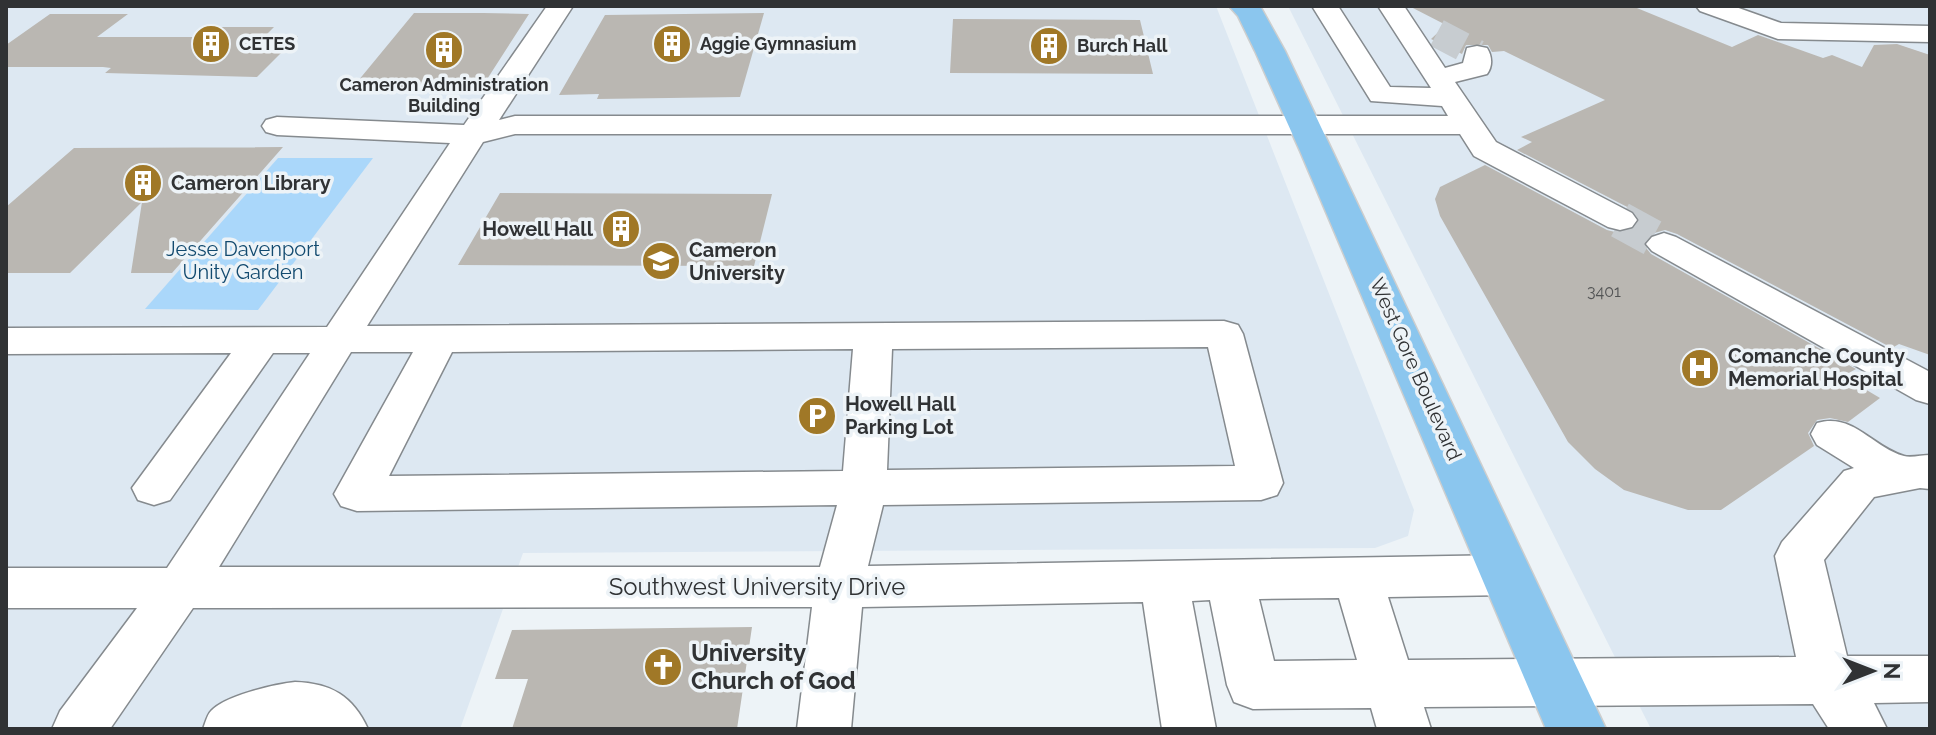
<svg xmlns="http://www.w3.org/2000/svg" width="1936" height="735" viewBox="0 0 1936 735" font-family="Raleway,sans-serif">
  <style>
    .built { fill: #dde8f2 }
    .green { fill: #aad7fa }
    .building { fill: #bab7b2 }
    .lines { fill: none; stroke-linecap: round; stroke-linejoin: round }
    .minor-tunnel-far1 { stroke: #c7ccd0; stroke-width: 29; stroke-dasharray: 29 14; stroke-linecap: butt }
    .minor-tunnel { stroke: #c7ccd0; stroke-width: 37; stroke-dasharray: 37 19; stroke-linecap: butt }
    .minor-casing { stroke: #858a8e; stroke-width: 3 }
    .major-casing { stroke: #cdcece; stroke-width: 3 }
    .minor { fill: #fff; fill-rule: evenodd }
    .major { fill: #8bc6ee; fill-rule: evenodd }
    .labels { text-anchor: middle; stroke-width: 7; stroke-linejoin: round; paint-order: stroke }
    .number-label { font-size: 16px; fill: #525354 }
    .far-poi-label { font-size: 18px; font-weight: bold; fill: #303234; stroke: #edf3f7; text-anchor: start }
    .poi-label { font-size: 20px; font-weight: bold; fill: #303234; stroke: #edf3f7; text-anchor: start }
    .park-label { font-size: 20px; fill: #124a6f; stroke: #edf3f7 }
    .street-label { font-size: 20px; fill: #303234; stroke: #edf3f7 }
    .near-street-label { font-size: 24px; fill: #303234; stroke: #edf3f7 }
    .near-poi-label { font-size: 24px; font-weight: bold; fill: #303234; stroke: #edf3f7; text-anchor: start }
  </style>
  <rect width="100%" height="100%" fill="#edf3f7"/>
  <!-- built -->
  <path class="built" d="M6,6h1210l198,504 -6,26 -33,12 -852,5 -63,176h-454z
    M1288,6h642v723h-279z"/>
  <!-- green -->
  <path class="green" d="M278,158h95l-115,152 -113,-1z"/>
  <!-- building -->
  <path class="building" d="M1409,6h223l100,41 26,-12 65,23 9,-3 30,12 12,-22 23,-1 33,11v300l-31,-11 -7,4 -215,-114 -12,-4 -14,4 -8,10 8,10 205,115 -13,7 37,22 -32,24 -18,-4 -13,2 -9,13 6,13 -93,64h-33l-64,-20 -29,-21 -27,-27 -128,-226 -5,-17 5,-12 45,-22 122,65 12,3 14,-3 7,-10 -7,-10 -116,-60 15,-8 -11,-5 84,-37 -101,-49 -12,1 -4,-7h-22l-4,9 -31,-15 15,-14z
    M414,13h69l46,1 -47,73h-129z
    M764,13l-24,84 -143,2 2,-5 -40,1 46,-80z
    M50,14h78l-31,23h107l12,-10h58l-9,9h33l-41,41 -152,-4 6,-5 -8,-1h-97v-22z
    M953,19l187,1 13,54 -203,-1z
    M283,147l-111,126h-41l11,-71 -72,71h-64v-66l68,-59z
    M500,193l272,1 -18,72 -296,-1z
    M752,627l-15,102h-225l16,-50h-33l17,-49z"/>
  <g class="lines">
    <!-- minor-tunnel-far1 -->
    <path class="minor-tunnel-far1" d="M1437,33l40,21"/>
    <!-- minor-tunnel -->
    <path class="minor-tunnel" d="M1620,220l44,24"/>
    <defs>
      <path id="minor" d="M547,6h26l-74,114 16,-4h933l-6,-10 -71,-5 -59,-95h26l52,81 41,1 -53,-82h26l41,62 18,-5 4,-15 10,-2 10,2c5,8 6,18 0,26l-32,8 41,60 136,71 5,7 -5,7 -12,3 -12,-3 -134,-71 -14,-22h-945l-32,8 -116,184 857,-5 14,4 5,9 40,149 -6,12 -16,5 -378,5 -15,61 640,-11 17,6 7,14 -7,14 -17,6 -120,2 20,63 388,-3 -21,-101 7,-14 62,-71 10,-3 -37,-23 -6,-11 6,-11c36,-11 55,24 87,33 7,2 18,-1 26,-1v34l-10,-1 -46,9 -50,63 23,96h83v46l-56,1 13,26h-58l-16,-25 -389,3 7,22h-54l-6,-21 -118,1 -19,-7 -7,-17 -17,-85 -18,1 24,128h-54l-19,-127 -281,5 -11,122h-54l15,-122 -619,1 -83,121h-58l8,-18 77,-103h-131v-40h161l143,-215h-37l-103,147 -16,5 -16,-5 -6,-12 99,-135 -225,1v-26l321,-1 123,-184 -173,-8 -11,-3 -4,-6 4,-6 11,-3 187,8zM1208,347l27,119 -348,4 5,-121zM853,349l-10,122 -454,5 63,-124zM351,352h62l-79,142 7,12 16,5 480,-6 -17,62h-601zM1339,598l18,62 -83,1 -15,-62z
        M1696,6h37l48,17 149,3v16l-152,-3 -78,-28z
        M1664,233l12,4 254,135v32l-14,-4 -264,-149 -6,-7 6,-7z
        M295,682c36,1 58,14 73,47h-165c2,-5 4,-14 8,-18 13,-15 64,-27 84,-29z"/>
      <path id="major" d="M1229,6h31l25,45 321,678h-60l-246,-578 -45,-100 -17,-35z"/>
    </defs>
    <!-- minor casing -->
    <use href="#minor" class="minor-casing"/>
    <!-- major casing -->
    <use href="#major" class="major-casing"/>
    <!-- minor -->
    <use href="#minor" class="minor"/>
    <!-- major -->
    <use href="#major" class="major"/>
  </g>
  <!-- icons -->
  <defs>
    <symbol id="building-disc" viewBox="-11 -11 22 22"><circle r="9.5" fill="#a07827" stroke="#edf3f7"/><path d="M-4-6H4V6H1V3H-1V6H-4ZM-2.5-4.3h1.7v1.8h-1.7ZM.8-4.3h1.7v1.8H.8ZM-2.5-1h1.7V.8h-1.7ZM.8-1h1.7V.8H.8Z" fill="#fff"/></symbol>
    <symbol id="university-disc" viewBox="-11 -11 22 22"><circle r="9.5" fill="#a07827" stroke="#edf3f7"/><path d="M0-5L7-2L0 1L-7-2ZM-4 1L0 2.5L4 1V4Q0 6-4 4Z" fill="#fff"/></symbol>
    <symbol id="hospital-disc" viewBox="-11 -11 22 22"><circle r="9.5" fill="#a07827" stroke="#edf3f7"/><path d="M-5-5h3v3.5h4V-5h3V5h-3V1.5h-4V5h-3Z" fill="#fff"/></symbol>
    <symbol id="parking-disc" viewBox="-11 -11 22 22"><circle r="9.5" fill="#a07827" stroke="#edf3f7"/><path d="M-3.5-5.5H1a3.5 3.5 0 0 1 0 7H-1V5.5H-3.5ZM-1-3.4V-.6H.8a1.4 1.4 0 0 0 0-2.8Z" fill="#fff"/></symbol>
    <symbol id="church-disc" viewBox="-11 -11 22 22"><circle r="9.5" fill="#a07827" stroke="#edf3f7"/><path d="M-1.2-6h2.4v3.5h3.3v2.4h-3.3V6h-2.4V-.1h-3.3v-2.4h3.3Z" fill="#fff"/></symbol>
  </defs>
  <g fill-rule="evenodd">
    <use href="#building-disc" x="189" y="22" width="44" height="44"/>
    <use href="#building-disc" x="650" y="22" width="44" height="44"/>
    <use href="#building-disc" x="1027" y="24" width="44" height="44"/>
    <use href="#building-disc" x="422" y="28" width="44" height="44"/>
    <use href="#building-disc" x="121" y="161" width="44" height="44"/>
    <use href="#building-disc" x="599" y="207" width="44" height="44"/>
    <use href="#university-disc" x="639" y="239" width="44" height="44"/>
    <use href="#hospital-disc" x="1678" y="346" width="44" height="44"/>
    <use href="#parking-disc" x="795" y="394" width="44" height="44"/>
    <use href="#church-disc" x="641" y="645" width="44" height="44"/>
  </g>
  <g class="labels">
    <!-- number labels -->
    <g class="number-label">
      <text x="1604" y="297">3401</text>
    </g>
    <!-- far-poi labels -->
    <g class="far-poi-label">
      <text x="239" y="50">CETES</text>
      <text x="700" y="50">Aggie Gymnasium</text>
      <text x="1077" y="52">Burch Hall</text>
      <text x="444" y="91" text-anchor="middle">Cameron Administration<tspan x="444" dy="21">Building</tspan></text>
    </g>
    <!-- poi labels -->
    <g class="poi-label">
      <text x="171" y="190">Cameron Library</text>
      <text x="593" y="236" text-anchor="end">Howell Hall</text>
      <text x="689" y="257">Cameron<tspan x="689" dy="23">University</tspan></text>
      <text x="1728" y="363">Comanche County<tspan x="1728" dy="23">Memorial Hospital</tspan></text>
      <text x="845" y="411">Howell Hall<tspan x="845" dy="23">Parking Lot</tspan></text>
    </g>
    <!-- park labels -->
    <g class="park-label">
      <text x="243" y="256">Jesse Davenport<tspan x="243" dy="23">Unity Garden</tspan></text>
    </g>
    <!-- street labels -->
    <g class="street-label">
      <text transform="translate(1416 369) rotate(66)" y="7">West Gore Boulevard</text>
    </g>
    <!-- near-street labels -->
    <g class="near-street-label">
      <text x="757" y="595">Southwest University Drive</text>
    </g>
    <!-- near-poi labels -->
    <g class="near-poi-label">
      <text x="691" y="661">University<tspan x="691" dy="28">Church of God</tspan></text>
    </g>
  </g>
  <!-- border -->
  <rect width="1936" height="735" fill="none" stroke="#303234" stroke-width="16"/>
  <!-- north arrow -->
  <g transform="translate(1872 671) rotate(90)" stroke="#edf3f7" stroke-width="6" paint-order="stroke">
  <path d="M0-6L14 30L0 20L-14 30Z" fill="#303234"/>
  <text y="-12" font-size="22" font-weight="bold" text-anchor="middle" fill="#303234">N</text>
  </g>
</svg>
